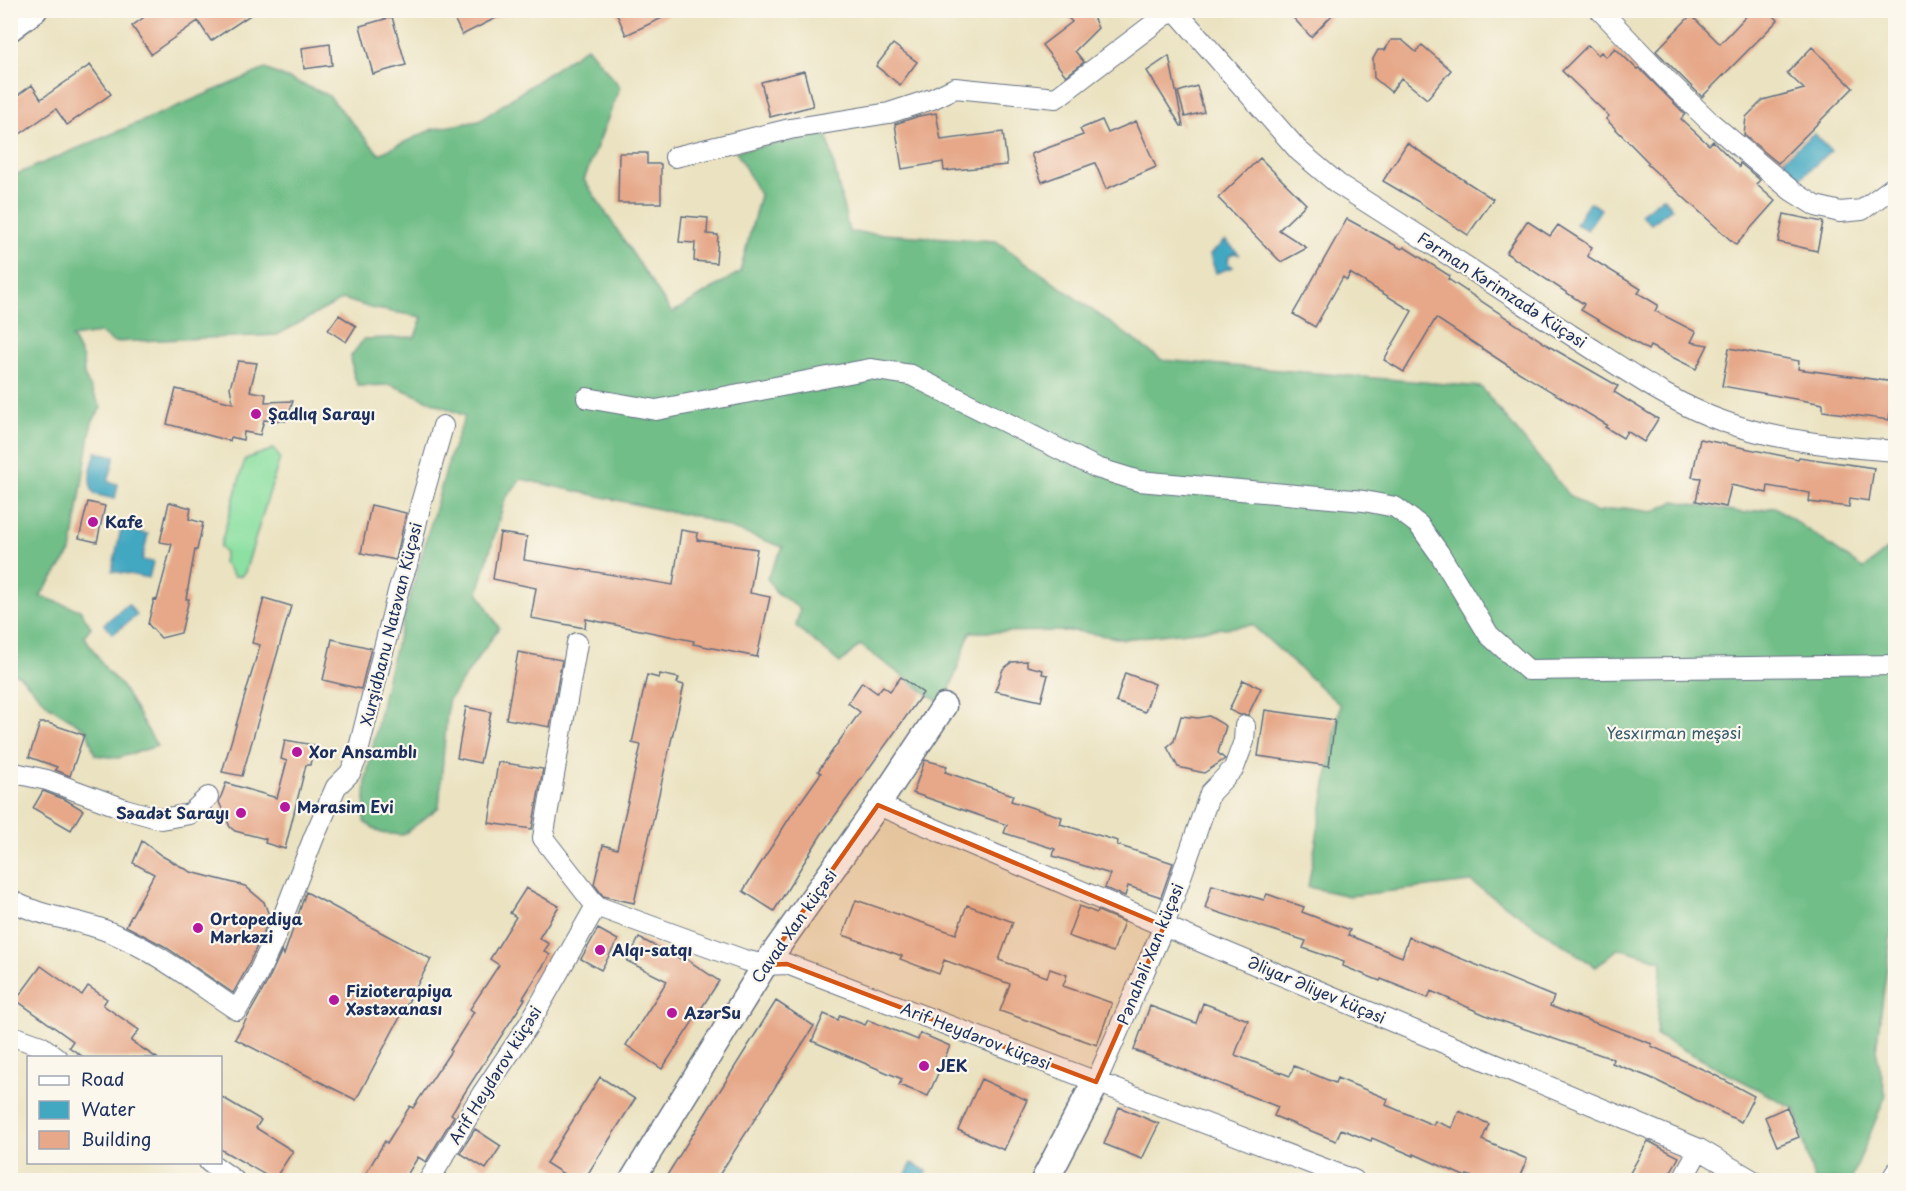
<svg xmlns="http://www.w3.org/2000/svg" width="1906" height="1191" viewBox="0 0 1906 1191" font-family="'Playpen Sans',sans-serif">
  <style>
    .green { fill: #8ce0a2; stroke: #548880; stroke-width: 1.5 }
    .forest { fill: #71be88; stroke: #467673; stroke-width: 1.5 }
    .water { fill: #42a8c2; stroke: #2e6c90; stroke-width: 1.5 }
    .building { fill: #e6a889 }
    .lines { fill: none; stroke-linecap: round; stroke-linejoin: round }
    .minor-casing { stroke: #636e80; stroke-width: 22 }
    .tertiary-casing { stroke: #636e80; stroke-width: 27 }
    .secondary-casing { stroke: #636e80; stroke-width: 30 }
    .minor { stroke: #fff; stroke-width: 20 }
    .tertiary { stroke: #fff; stroke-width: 24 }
    .secondary { stroke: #fff; stroke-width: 27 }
    .marked { fill: #d45514; fill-opacity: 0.2; stroke: #d45514; stroke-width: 4.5; stroke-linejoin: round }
    .poi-dot { fill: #b5179e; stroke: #fbf7ec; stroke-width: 2 }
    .labels { text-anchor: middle; stroke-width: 4.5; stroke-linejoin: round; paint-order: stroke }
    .street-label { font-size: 16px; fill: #1b2f5e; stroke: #fbf7ec }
    .poi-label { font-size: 16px; font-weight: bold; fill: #1b2f5e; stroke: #fbf7ec; text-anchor: start }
    .park-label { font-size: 16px; fill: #375b6f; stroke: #fbf7ec }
  </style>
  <rect width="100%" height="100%" fill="#fbf7ec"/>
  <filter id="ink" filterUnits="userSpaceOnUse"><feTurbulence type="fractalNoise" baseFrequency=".0167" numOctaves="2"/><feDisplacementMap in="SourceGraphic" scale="12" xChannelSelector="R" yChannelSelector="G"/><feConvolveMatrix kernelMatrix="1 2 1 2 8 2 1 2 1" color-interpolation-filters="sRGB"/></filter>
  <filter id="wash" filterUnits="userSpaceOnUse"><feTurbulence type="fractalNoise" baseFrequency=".008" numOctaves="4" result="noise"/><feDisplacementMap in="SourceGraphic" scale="24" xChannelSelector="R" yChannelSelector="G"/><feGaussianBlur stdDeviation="1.35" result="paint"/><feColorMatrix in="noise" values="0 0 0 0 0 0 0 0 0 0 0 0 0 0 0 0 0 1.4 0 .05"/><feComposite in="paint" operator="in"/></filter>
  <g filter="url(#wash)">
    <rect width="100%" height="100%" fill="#eae2c0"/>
    <!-- green -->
    <path class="green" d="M274,449l6,9 -35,114 -4,4h-7l-11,-14 2,-9 -5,-6 25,-88z"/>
    <!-- forest -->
    <path class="forest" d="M587,47l33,40 -36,93 88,133 68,-41 20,-77 -24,-44 91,-17 22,98 147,9 166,119 319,27 88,108 26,17 29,-4 29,4 22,-11 69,12 31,-6 89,62 31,-26 1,354 -20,153 10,45 -35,85h-37l-19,-71 -139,-74 6,-74 -43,-13 -23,19 -125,-85 -122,14 -41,-9 32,-182 -88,-80 -129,14 -47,-8 -106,1 -26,74 -84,-61 -20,18 -44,-37 4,-17 -24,-17 -9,-14 16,-31 -87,-31 -25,-4 -150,-33 -16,20 -27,93 21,36 -51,73 -9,106 -36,28 -22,-2 -17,-11 2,-43 22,-105 62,-218 15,-40 -73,-31 -34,1 -5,-13 -2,-17 13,-17 51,-2 7,-20 -51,-9 -28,-9 -66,36 -164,7 -13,-9 -28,4 11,22 1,16 17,33 -9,14 -21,130 -31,44 40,14 11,17 -7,9 23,35 14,14 36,61 -39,12 -23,-3 -8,-25 -38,-24 -29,-30 -9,-4 -1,-495 255,-108 63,26 51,59 54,-25 46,-8z"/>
    <!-- water -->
    <path class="water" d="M1814,133l17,18 -31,27 -17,-18z
      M1663,197l9,11 -21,16 -10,-10z
      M1589,202l12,7 -14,21 -11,-6z
      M1225,240l15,15 -6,-2 -5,3 -1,7 5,4 -17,6 -6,-18z
      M96,452l19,4 -7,26 10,2 -3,15 -21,-5c-8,-14 -2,-28 2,-42z
      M121,529l27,5 -6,26 11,2 -4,16 -37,-7z
      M128,604l9,11 -24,19 -9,-10z
      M912,1163l15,8 -5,9h-19z"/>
    <g id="blocks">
      <!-- building -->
      <path class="building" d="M154,10h104l-47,31 -13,-20 -47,33 -19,-28z
        M450,10h62l-50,25z
        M615,10h64l-53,25z
        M1061,10h29l8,18 -23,23 9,11 -18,14 -24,-31 30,-23z
        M1286,10h51l-26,27z
        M1752,10h16l10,10 -76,77 -46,-46 35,-36 29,29z
        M392,17l14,48 -33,9 -13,-48z
        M1391,40h11l14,12 6,-7 29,25 -24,29 -26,-21 -10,14 -17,-14 -1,-19 5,-9h7z
        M330,44l2,21 -28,4 -2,-21z
        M893,44l24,18 -17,23 -24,-19z
        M1588,45l10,10 3,-3 5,5 9,-9 22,21 2,-1 46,46 -4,5 28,26 4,-4 26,26 1,-4 20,17 -4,4 19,17 -39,44 -89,-81 2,-1 -43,-44 3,-3 -47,-45z
        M1812,47l41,41 -75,75 -34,-28 2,-18 17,-17 41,-11 -17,-16z
        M1169,56l14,70h-2l-34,-55z
        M90,65l21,29 -44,31 -11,-16 -36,25 -10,-15v-18l22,-16 9,14z
        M804,71l9,35 -43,11 -9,-35z
        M1197,86l7,26 -19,5 -7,-25z
        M936,113l5,27 62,-8 4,33 -63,6 -1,-9 -41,7 -7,-45 24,-8z
        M1102,120l6,13 28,-12 20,46 -50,22 -11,-26 -53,19 -11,-28 52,-19 -3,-6z
        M1407,143l86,56 -25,36 -51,-34 -34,-20z
        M619,153h28v11h14v39h-43z
        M1260,158l46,46 -27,26 28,18 -26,14 -63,-64z
        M1784,214l39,8 -6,29 -39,-9z
        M682,216l26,2 -1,16 11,1 -2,28 -22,-2 1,-18 -16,-1z
        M1347,219l55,30 2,-2 46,29 -2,3 104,69 66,38 -4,6 44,27 -14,23 -17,-11 -4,7 -18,-11 2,-2 -100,-60 -71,-47 -32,54 -20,-12 28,-49 -62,-38 -3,7 -4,-3 -28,50 -22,-13z
        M1527,221l23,15 8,-11 34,22 -5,9 54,33 -3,4 20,12 -3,6 41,21 -5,10 17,3 -12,24 -46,-23 -2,4 -67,-40 3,-6 -78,-51z
        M339,315l17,11 -10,16 -18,-12z
        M1729,348l70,13 -1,8 96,13 -5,38 -66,-9v-7l-101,-18z
        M238,361l19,2 -7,28 16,3 -1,8 28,-1 -7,20 -22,-1 -4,15 -16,-3 -1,8 -12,-3 -1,4 -63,-17 9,-35 57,14 -3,-16z
        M1700,439l98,20 1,-2 75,11 -5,33 -19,-3 -1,9 -40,-5 1,-9 -42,-7 -1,7 -36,-8 -5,22 -30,-6 5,-23 -9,-1z
        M88,502l17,4 -8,36 -18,-4z
        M169,502l22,6 -2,11 14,4 -6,27h-2l-9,49h3l-8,34 -20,5 -13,-14 6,-25 3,1 15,-56 -12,-2z
        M371,505l35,8 -10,47 -35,-7z
        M681,530l17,3 -1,7 60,9 -7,44 20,4 -13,60 -64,-13 1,-3 -108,-22 -1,9 -54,-10 5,-30 -43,-9 7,-46 27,4 -3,23 149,25z
        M264,598l27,8 -49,170 -20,-4 38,-127 -8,-2z
        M332,639l39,9 -10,41 -38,-9z
        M518,652l44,8 -12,67 -44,-8z
        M1027,661v5l16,4 -1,4 6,1 -7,26 -46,-10 8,-22 9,-7z
        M1125,673l30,11 -10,28 -29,-10z
        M660,674l19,4 -2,5 7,2 -50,218 -31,-7 -9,-12 9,-39 14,4 24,-104 -9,-2 15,-68 12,3z
        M901,677l22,16 -102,142 -47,76 -31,-20 49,-77 29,-41 -3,-2 42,-59 -12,-9 14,-21 15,11 6,-7 7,5z
        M1243,680l18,8 -13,27h-8l-11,-5z
        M466,707l25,5 -11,51 -23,-5z
        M1265,710l70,10 -6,46 -71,-10z
        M1181,716l17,2 11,-2 17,10 -8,27 7,6 -21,14 -26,-6 -11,-20 7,-6z
        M40,723h8l36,12 -14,41 -15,-6 2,-3 -28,-10z
        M285,740l29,5 -4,20h-4l-21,84 -20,-6 1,-4 -31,-8 -5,-4 -11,-25 7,-19 51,15 10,-37 -6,-2z
        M925,760l22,6 -2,6 12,4 56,19 -2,6 51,16 -2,7 58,17 -1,4 56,18 -12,34 -33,-11 -3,10 -20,-8 5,-14 -57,-18 2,-7 -51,-16 3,-8 -94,-32z
        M498,762l45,7 -11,60 -43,-6z
        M43,791l23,9 17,10 -12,20 -38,-22z
        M142,841l20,15 29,16 54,14 19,16 6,16 -24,52 -13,23 -69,-47 -38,-20 28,-52 -21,-11z
        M1212,885l52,15 3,-6 37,13 -2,5 48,18 -2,5 54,22 7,-20 145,60 -4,9 102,38 -1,2 60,27 43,23 -13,26 -92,-45 -37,-14 1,-4 -123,-42 -59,-26 -3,7 -47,-19 -1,2 -37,-15 1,-4 -41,-14 3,-7 -101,-33z
        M526,888l33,18 -20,32 10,6 -5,7 6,4 -27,43 2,1 -74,115 3,2 -28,46 -8,-5 -14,23h-42l23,-39 2,2 23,-37 3,2 38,-57 -1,-1 24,-38 -4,-3 29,-44 -9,-6 26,-42 -6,-4z
        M306,892l125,67 -75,141 -121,-61 33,-58 14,-31 2,5z
        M856,900l100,34 11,-29 46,17 -14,38 48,17 3,-8 17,6 -4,11 49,17 -15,42 -97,-34 10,-27 -66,-24 -5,14 -39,-15 2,-3 -59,-21z
        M1079,906l18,7 1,-2 26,11 -11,30 -45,-16z
        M598,929l20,11 -17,30 -20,-11z
        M639,938l42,21 2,-2 36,24 -57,88 -36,-24 41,-64 -40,-20z
        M41,966l41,29 6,-9 19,13 -4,6 36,25 -8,11 26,17h-72l-16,-11 4,-6 -57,-41z
        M776,1001l38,25 -98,154h-52z
        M1203,1003l45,17 -13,35 55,21 4,-10 41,17 2,-5 51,21 -2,6 47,20 2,-4 17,7 7,-17 30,13 -7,16 45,19 -9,21h-38l-13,-5 -1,2 -52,-23v2l-42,-18 -1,3 -30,-12 -5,12 -62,-25 4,-9 -144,-57 16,-44 46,17z
        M824,1014l14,6 2,-5 25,10 3,-5 50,20 2,-7 30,13 -22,50 -29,-11 3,-6 -90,-38z
        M600,1077l35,22 -51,81h-11l-27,-17z
        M981,1079l46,21 -23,50 -46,-20z
        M220,1096l41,24 -5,8 37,23 -19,29 -54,-31z
        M1119,1107l40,17 -17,35 -38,-15z
        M1787,1107l12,30 -22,9 -12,-29z
        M475,1129l26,17 -15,23 -26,-16z
        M1648,1141l31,16 -13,23h-40z"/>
    </g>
  </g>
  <g filter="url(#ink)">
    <use href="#blocks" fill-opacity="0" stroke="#636e80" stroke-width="1.5"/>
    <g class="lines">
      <defs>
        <path id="minor" d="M1175,10l124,141 39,33c78,49 155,100 233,151 49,31 99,68 154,87 54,19 114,25 171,29
          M1600,10l68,71 43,42 81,68 24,15 24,6 22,-2 34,-25
          M675,157l115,-28 99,-16 43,-14 23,-11 101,10 116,-88
          M587,398l69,12 214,-41 41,6 186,93 42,13 225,20 31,6 24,18 20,28 50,82 39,35 368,-5
          M10,772l37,8 78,29 36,10 29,-5 18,-17
          M878,805l340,144 481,200 53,31
          M10,900c33,18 64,18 97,31 47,18 89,52 130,79l20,-34 19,-41 38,-98 22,-50 14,-14 6,-13 43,-172 8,-23 14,-62 22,-77
          M596,906l148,54 21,5 22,-1 567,216
          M10,1035l31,11 16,12
          M1096,1082l68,-156 46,-133 24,-25 10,-27 1,-15
          M209,1162l25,18
          M429,1180l53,-86 47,-70 67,-118 -53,-68 34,-195
          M1682,1180l17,-31
          M1891,1180l5,-8"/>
        <path id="tertiary" d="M10,29l25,-19
          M632,1180l133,-215 113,-160 66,-99"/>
        <path id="secondary" d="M1045,1180l51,-98"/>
      </defs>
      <!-- minor casing -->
      <use href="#minor" class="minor-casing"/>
      <!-- tertiary casing -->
      <use href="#tertiary" class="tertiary-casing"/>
      <!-- secondary casing -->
      <use href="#secondary" class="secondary-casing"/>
      <!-- minor -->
      <use href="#minor" class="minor"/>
      <!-- tertiary -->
      <use href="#tertiary" class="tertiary"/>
      <!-- secondary -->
      <use href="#secondary" class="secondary"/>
    </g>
  </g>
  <!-- marked area -->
  <path class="marked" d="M878,805l286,121 -68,156 -309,-118 -22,1z"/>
  <!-- markers -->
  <g class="poi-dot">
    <circle cx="256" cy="414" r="6"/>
    <circle cx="93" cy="522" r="6"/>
    <circle cx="297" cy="752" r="6"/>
    <circle cx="285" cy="807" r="6"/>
    <circle cx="241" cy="813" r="6"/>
    <circle cx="198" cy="928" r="6"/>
    <circle cx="600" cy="950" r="6"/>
    <circle cx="334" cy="1000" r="6"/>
    <circle cx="672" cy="1013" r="6"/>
    <circle cx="924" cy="1066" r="6"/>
  </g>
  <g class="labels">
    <!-- street labels -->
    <g class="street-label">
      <text transform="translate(1502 290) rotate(33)" y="6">Fərman Kərimzadə Küçəsi</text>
      <text transform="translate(391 624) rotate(-76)" y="6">Xurşidbanu Natəvan Küçəsi</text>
      <text transform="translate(794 926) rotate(-55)" y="6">Cavad Xan küçəsi</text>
      <text transform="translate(1150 954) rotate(-68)" y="6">Pənahəli Xan küçəsi</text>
      <text transform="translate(1317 990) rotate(23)" y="6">Əliyar Əliyev küçəsi</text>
      <text transform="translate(976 1036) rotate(21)" y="6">Arif Heydərov küçəsi</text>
      <text transform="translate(495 1075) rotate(-58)" y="6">Arif Heydərov küçəsi</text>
    </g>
    <!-- poi labels -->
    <g class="poi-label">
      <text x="268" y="420">Şadlıq Sarayı</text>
      <text x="105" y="528">Kafe</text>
      <text x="309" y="758">Xor Ansamblı</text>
      <text x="297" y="813">Mərasim Evi</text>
      <text x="229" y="819" text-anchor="end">Səadət Sarayı</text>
      <text x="210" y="925">Ortopediya<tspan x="210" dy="18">Mərkəzi</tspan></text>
      <text x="612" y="956">Alqı-satqı</text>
      <text x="346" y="997">Fizioterapiya<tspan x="346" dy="18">Xəstəxanası</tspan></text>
      <text x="684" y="1019">AzərSu</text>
      <text x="936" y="1072">JEK</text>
    </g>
    <!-- park labels -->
    <g class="park-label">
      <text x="1674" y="739">Yesxırman meşəsi</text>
    </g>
  </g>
  <!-- margin -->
  <rect width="1906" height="1191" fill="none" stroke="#fbf7ec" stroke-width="36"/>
  <!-- legend -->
  <rect x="27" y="1056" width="195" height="108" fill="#fbf7ec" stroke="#a1a7b3" stroke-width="1.5"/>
  <rect x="39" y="1076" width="30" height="9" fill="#ffffff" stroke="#a1a7b3" stroke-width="1.5"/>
  <text x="81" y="1086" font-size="18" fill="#1b2f5e">Road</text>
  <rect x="39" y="1101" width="30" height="18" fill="#42a8c2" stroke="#a1a7b3" stroke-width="1.5"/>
  <text x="81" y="1116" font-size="18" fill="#1b2f5e">Water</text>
  <rect x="39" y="1131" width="30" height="18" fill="#e6a889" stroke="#a1a7b3" stroke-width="1.5"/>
  <text x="81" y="1146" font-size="18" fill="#1b2f5e">Building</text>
</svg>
